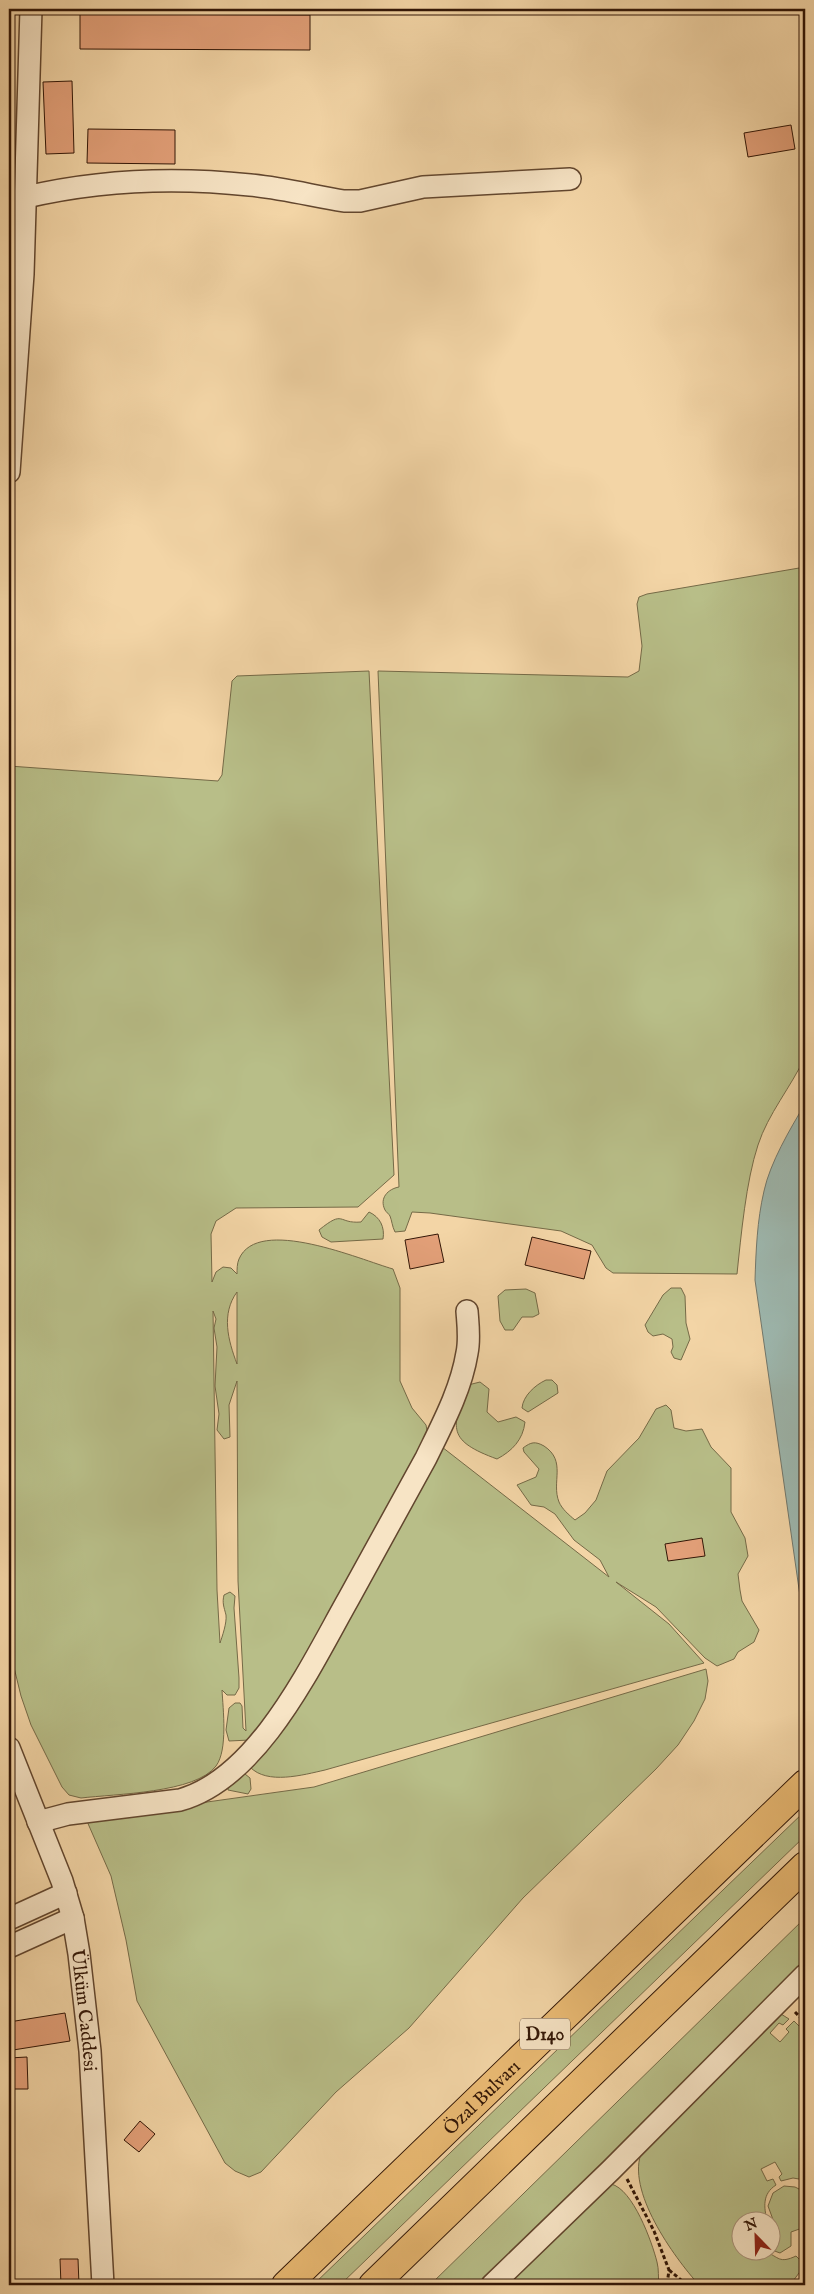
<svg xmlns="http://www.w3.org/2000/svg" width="814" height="2294" viewBox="0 0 814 2294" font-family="'IM FELL English',serif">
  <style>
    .green { fill: #b8be88; stroke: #756a47; fill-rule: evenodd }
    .water { fill: #9db7ae; stroke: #72776b }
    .building { fill: #e3a079; stroke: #321606 }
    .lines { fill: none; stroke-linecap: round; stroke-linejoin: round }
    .minor-casing { stroke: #62462e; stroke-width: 24 }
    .highway-casing { stroke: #321606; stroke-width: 30 }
    .path { stroke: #321606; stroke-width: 3; stroke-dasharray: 4 2.5; stroke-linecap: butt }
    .minor { stroke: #f7e4c5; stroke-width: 21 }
    .highway { stroke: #eaba73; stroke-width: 28 }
    .labels { text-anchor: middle; stroke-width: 4.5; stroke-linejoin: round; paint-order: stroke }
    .shield { fill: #f7e4c5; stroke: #6d543f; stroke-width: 1 }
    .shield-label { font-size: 18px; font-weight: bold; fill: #321606 }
    .street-label { font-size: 19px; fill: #321606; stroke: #f7e4c5 }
  </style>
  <rect width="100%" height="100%" fill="#f3d5a6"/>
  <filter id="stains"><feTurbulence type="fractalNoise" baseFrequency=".004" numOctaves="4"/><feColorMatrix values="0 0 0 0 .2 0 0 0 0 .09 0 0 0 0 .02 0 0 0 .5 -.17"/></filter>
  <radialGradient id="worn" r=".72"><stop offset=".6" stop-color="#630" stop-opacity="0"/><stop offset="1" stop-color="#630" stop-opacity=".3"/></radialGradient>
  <!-- green -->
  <path class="green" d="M805,567v490c-14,30 -37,57 -47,88 -12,36 -17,91 -21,129l-124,-1 -7,-5 -14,-23 -31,-14 -131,-18 -18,-1 -7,19 -10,1c-3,-6 -3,-11 -5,-16 -1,-2 -4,-4 -5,-6 -6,-12 3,-21 14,-23l-21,-516 250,6 11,-6 3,-25 -5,-42 2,-7 8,-3z
    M369,671l25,504 -36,32 -122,1 -20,13 -5,13 1,48 4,-10 7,-5 8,1 6,6c0,-4 0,-11 2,-15 19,-44 122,1 154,10l7,19v93l12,27 14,17 2,11 -143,263 -35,41 -21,1 -3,-11 3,-22 6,-5h5l2,3 1,22 3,3 -8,-150 -1,-200 -8,24 1,32 -6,2 -7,-9 2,-16 -4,-28 2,-39 -3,-19 2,-9 -3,-8 4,279 3,53c2,-6 7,-20 6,-28 -2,-8 -4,-12 -2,-20l6,-3 5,4 -1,12 5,70v10l-4,7h-8l-5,-5c1,19 6,60 -6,76 -20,27 -101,28 -135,32l-12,-3 -7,-8 -31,-62 -10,-29 -12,-49v-881l209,15 4,-6 10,-94 5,-5zM237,1292v72c-9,-24 -16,-50 0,-72z
    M369,1212c11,5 16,15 14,27l-52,3 -9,-5 -3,-7c26,-21 18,-6 42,-8z
    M671,1288h10l4,8 1,27 4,16 -9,21 -7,-2 -3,-6 2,-5 -1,-8 -9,-5 -10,2 -5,-4 -3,-7 18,-30z
    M526,1289l9,4 4,21 -6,3h-11l-9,13h-8l-5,-9 -2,-25 7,-6z
    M546,1380h6l5,5 1,8 -30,19 -6,-4c1,-12 13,-23 24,-28z
    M480,1382l9,7 -2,23 11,10 18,-5 9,5c-2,18 -13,29 -28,37 -49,-18 -47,-30 -29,-74z
    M666,1405l5,5 3,18 12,3 16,-2 9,18 20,21v44l14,26 3,18 -10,18 2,16 2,11 17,29 -5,12 -16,10 -4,7 -17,7 -12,-8 -49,-51 -40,-25 53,42 35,39 -379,107c-22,5 -58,15 -75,-3l192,-320 167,130 -9,-17 -26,-20 -19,-26 -11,-7 -13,-2 -14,-20 19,-8 3,-8 -15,-17 -1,-4c8,-6 12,-7 21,-2 23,15 7,36 15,56 3,7 10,13 16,18l10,-7 11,-13 11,-29 32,-33 17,-29z
    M706,1669l2,12 -3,18 -11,22 -16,24 -22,24 -133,129 -114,130 -73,64 -75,80 -12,5 -14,-6 -10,-8 -88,-162 -11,-61 -15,-64 -25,-57 228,-32z
    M245,1774l5,4 1,11 -3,5 -20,-4v-4l10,-11z
    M805,1811v25l-465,449h-27z
    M805,1918v48l-321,319h-54z
    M781,2014l8,5 -6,6 -4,-2 -9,10 10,9 9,-10 -3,-3 8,-8 11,11v148l-12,-2 -12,3 -2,-4 3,-3 -7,-12 -14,7 6,12 6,-2 3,6c-14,9 -12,22 -9,36l-25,1v30c6,0 18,-3 24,0 13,5 13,12 30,4l9,9 -15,20h-91c-25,-28 -74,-95 -57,-134l134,-136z
    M611,2184c22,5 41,58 46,78 2,7 1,16 2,23h-156z
    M784,2186l11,1 10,5v35l-14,5v14l-11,7 -8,-3v-22l3,-3 -7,-19 5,-13z"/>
  <!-- water -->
  <path class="water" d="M805,1104v504l-5,-12 -45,-316c1,-29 2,-59 9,-89 6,-28 26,-62 41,-87z"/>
  <!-- building -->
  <path class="building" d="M80,14l230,1v35l-230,-1z
    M72,81l2,72 -28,1 -3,-72z
    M791,125l4,24 -47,8 -4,-24z
    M88,129l87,1v34l-88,-1z
    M438,1234l6,28 -34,7 -5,-29z
    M532,1237l59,14 -7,28 -59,-14z
    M702,1538l3,18 -37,5 -3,-17z
    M65,2013l5,28 -57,9 -4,-28z
    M27,2057l1,32h-19v-31z
    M140,2121l15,13 -16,18 -15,-12z
    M60,2259h18l1,26h-18z"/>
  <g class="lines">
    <defs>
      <g id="minor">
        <path d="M26,197c73,-17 150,-20 224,-12 32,3 63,11 94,16h16l63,-14 147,-8"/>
        <path d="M9,472l14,-198 8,-265"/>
        <path id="s1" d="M9,1748l53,133 11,37 6,36 11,97 13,234"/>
        <path d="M38,1822l30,-8 112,-14c79,-22 131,-135 169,-202 26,-47 51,-93 77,-140 16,-33 35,-68 41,-105 3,-14 1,-28 0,-42"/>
        <path d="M9,1919l57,-26"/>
        <path d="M9,1947l64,-29"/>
        <path d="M492,2285l119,-115 194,-195"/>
      </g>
      <g id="highway">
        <path id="s2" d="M286,2285l519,-501"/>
        <path d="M373,2285l432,-419"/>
      </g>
    </defs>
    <!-- minor casing -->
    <use href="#minor" class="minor-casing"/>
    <!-- highway casing -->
    <use href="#highway" class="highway-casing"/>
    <!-- path -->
    <path class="path" d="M795,2012l10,10
      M627,2179l27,52 15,39 -2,15
      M669,2270l18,15
      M797,2285l8,-9"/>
    <!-- minor -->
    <use href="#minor" class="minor"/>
    <!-- highway -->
    <use href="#highway" class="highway"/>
  </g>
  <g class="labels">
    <!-- shield labels -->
    <rect class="shield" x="520" y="2018.5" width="50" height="31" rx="4"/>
    <g class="shield-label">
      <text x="545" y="2040">D140</text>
    </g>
    <!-- street labels -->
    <g class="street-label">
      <text dy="7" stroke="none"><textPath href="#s1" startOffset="275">Ülküm Caddesi</textPath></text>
      <text dy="7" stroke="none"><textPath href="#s2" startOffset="271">Özal Bulvarı</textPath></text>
    </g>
  </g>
  <!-- margin -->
  <rect width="814" height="2294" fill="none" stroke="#f3d5a6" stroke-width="30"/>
  <rect x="10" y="10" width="794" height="2274" fill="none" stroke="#321606" stroke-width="2.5"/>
  <rect x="15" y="15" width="784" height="2264" fill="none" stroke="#321606"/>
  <!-- north arrow -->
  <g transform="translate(756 2236) rotate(337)"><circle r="24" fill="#f7e4c5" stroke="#a89279"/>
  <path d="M0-4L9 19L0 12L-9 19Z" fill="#8f2418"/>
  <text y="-8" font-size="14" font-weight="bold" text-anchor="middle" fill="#321606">N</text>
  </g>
  <rect width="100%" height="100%" filter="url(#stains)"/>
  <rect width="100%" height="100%" fill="url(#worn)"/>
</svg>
